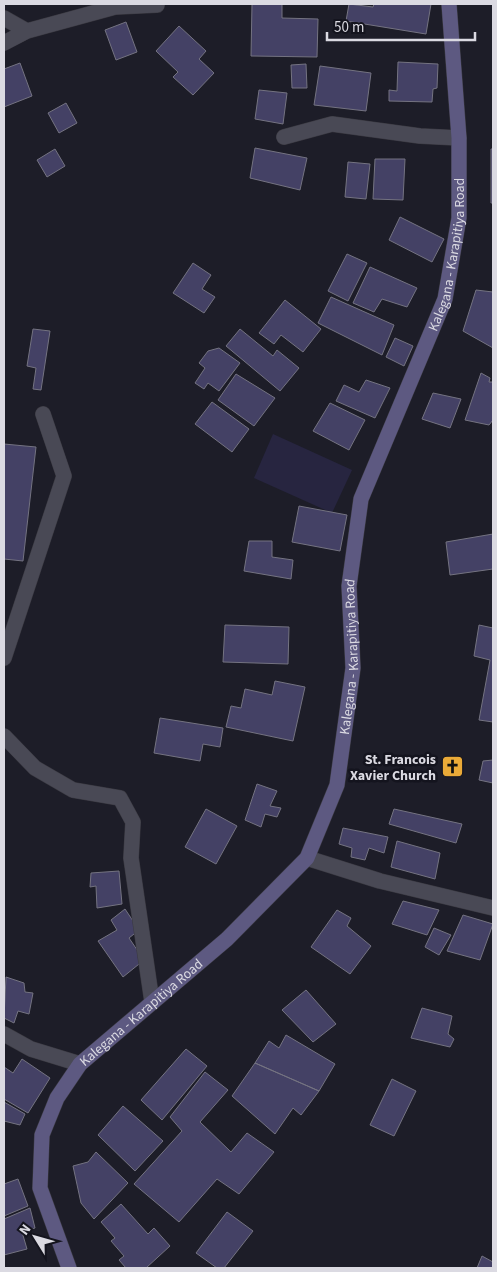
<svg xmlns="http://www.w3.org/2000/svg" width="497" height="1272" viewBox="0 0 497 1272" font-family="'Source Sans 3',sans-serif">
  <style>
    .green { fill: #272540 }
    .building { fill: #444165; stroke: #747381 }
    .lines { fill: none; stroke-linecap: round; stroke-linejoin: round }
    .street-casing { stroke: #3b3a42; stroke-width: 16 }
    .secondary-casing { stroke: #3b3a42; stroke-width: 16 }
    .street { stroke: #494955; stroke-width: 15 }
    .secondary { stroke: #5d5981; stroke-width: 15 }
    .labels { text-anchor: middle; stroke-width: 5; stroke-linejoin: round; paint-order: stroke }
    .street-label { font-size: 14px; fill: #dbdae2; stroke: #14141e }
    .poi-label { font-size: 14px; font-weight: bold; fill: #dbdae2; stroke: #14141e; text-anchor: end }
  </style>
  <rect width="100%" height="100%" fill="#1d1d28"/>
  <!-- green -->
  <path class="green" d="M273,434l79,36 -20,43 -78,-35z"/>
  <!-- building -->
  <path class="building" d="M252,4h30v14l36,1 -1,38 -66,-1z
    M349,4l24,3 1,-3h57l-5,30 -80,-13z
    M126,22l11,30 -21,8 -11,-30z
    M179,26l27,25 -7,8 15,14 -21,22 -20,-18 5,-5 -22,-21z
    M398,62l40,2 -1,24 -4,1 -1,13 -43,-1v-11l8,1z
    M20,63l12,33 -28,11v-38z
    M306,64l1,24h-15l-1,-23z
    M320,66l51,7 -5,38 -52,-6z
    M259,90l28,3 -4,31 -28,-5z
    M66,103l11,20 -18,10 -11,-20z
    M255,148l52,10 -7,32 -50,-12z
    M55,149l10,17 -18,11 -10,-17z
    M491,149h2v54h-2z
    M375,159h30l-2,41 -30,-1z
    M348,162l22,2 -4,35 -21,-2z
    M400,217l44,22 -12,23 -43,-22z
    M347,254l20,9 -19,38 -20,-10z
    M193,263l18,12 -9,14 13,8 -11,16 -31,-20z
    M370,267l47,21 -10,19 -25,-8 -8,13 -21,-9z
    M476,290l17,2v56l-30,-17z
    M331,297l63,28 -12,30 -64,-32z
    M285,300l36,29 -18,23 -22,-17 -7,9 -15,-11z
    M33,329l17,2 -9,59 -8,-1 3,-21 -9,-2z
    M240,329l33,27 4,-6 22,18 -19,23 -54,-45z
    M395,338l18,8 -9,20 -18,-9z
    M219,348l21,15 -21,28 -11,-8 -4,6 -9,-6 10,-15 -6,-5 9,-12z
    M481,373l9,5 -1,4h4v38l-4,5 -24,-5z
    M236,374l39,24 -21,28 -36,-26z
    M366,380l24,8 -15,30 -39,-17 8,-16 15,7z
    M433,393l28,6 -11,29 -28,-9z
    M212,402l37,27 -17,23 -37,-28z
    M330,403l35,17 -16,30 -36,-19z
    M4,444l32,3 -13,114 -19,-2z
    M299,506l48,9 -7,36 -48,-9z
    M493,534v35l-43,6 -4,-33z
    M249,541h23v16l21,3 -2,19 -47,-8z
    M225,625l64,2 -1,37 -65,-2z
    M479,625l14,3v94l-14,-2 11,-60 -16,-4z
    M275,681l30,6 -12,54 -67,-14 5,-21 10,2 4,-19 27,6z
    M160,718l63,10 -3,19 -17,-3 -3,17 -46,-8z
    M493,760v35v-12l-14,-3 4,-19z
    M257,784l20,7 -7,15 11,2 -4,9 -12,-3 -4,13 -16,-7z
    M206,809l31,17 -21,38 -31,-17z
    M394,809l68,15 -6,19 -67,-19z
    M343,828l45,9 -4,16 -15,-5 -4,12 -14,-3 1,-9 -13,-4z
    M397,841l43,12 -5,26 -44,-12z
    M119,871l3,33 -25,4 -1,-22 -6,1 1,-14z
    M403,901l36,9 -12,25 -35,-11z
    M125,909l14,21 -10,8 15,22 -21,17 -25,-36 19,-11 -6,-10z
    M337,910l14,8 -4,8 24,20 -21,28 -39,-27z
    M463,915l30,9 -13,36 -33,-9z
    M434,928l17,7 -12,20 -14,-8z
    M6,977l18,6 1,9 8,1 -4,21 -11,-3 -4,12 -10,-5z
    M306,990l30,34 -23,18 -31,-32z
    M422,1008l30,8 -4,18 6,5 -4,8 -39,-9z
    M286,1035l49,29 -16,27 -64,-28 14,-22 10,7z
    M186,1049l21,17 -45,54 -21,-20z
    M22,1059l28,19 -22,35 -24,-14v-32l9,6z
    M255,1063l64,28 -18,24 -8,-7 -18,26 -43,-38z
    M205,1072l23,18 -28,32 31,30 16,-19 27,19 -35,42 -22,-15 -38,43 -45,-38 48,-53 -12,-14z
    M392,1079l24,12 -22,45 -24,-11z
    M4,1102l21,12 -5,11 -16,-4z
    M123,1106l40,35 -28,30 -37,-36z
    M96,1152l32,31 -34,36 -13,-16 -8,-37 15,-4z
    M18,1179l10,27 -24,10v-32z
    M121,1204l27,30 6,-6 16,18 -24,22h-20l-7,-8 5,-4 -13,-15 4,-3 -14,-16z
    M30,1208l5,20 -13,4 5,17 -23,6v-36z
    M227,1212l26,19 -29,37h-7l-21,-15z
    M482,1256l11,6v6h-16z"/>
  <g class="lines">
    <defs>
      <path id="street" d="M4,18l23,13
        M4,43l23,-12 88,-24 42,-2
        M284,137l48,-13 88,12 39,2
        M4,658l60,-182 -21,-62
        M4,736l31,32 38,22 47,8 13,24 -2,36 21,144
        M307,858l73,23 113,27
        M4,1034l27,15 49,15"/>
      <g id="secondary">
        <path id="s1" d="M69,1268l-29,-80 2,-53 15,-37 23,-34 147,-125 80,-81 30,-73 16,-117 -4,-82 12,-87 84,-200 14,-81v-80l-10,-134"/>
      </g>
    </defs>
    <!-- street casing -->
    <use href="#street" class="street-casing"/>
    <!-- secondary casing -->
    <use href="#secondary" class="secondary-casing"/>
    <!-- street -->
    <use href="#street" class="street"/>
    <!-- secondary -->
    <use href="#secondary" class="secondary"/>
  </g>
  <!-- icons -->
  <defs>
    <symbol id="church-square" viewBox="-11 -11 22 22"><rect x="-9" y="-9" width="18" height="18" rx="4" fill="#eaaa38" stroke="#14141e"/><path d="M-1.2-6h2.4v3.5h3.3v2.4h-3.3V6h-2.4V-.1h-3.3v-2.4h3.3Z" fill="#111"/></symbol>
  </defs>
  <g fill-rule="evenodd">
    <use href="#church-square" x="440" y="754" width="25" height="25"/>
  </g>
  <g class="labels">
    <!-- street labels -->
    <g class="street-label">
      <text dy="5" stroke="none"><textPath href="#s1" startOffset="1154">Kalegana - Karapitiya Road</textPath></text>
      <text dy="5" stroke="none"><textPath href="#s1" startOffset="734">Kalegana - Karapitiya Road</textPath></text>
      <text dy="5" stroke="none"><textPath href="#s1" startOffset="299">Kalegana - Karapitiya Road</textPath></text>
    </g>
    <!-- poi labels -->
    <g class="poi-label">
      <text x="436" y="764">St. Francois<tspan x="436" dy="16">Xavier Church</tspan></text>
    </g>
  </g>
  <!-- border -->
  <rect width="497" height="1272" fill="none" stroke="#dbdae2" stroke-width="10"/>
  <!-- north arrow -->
  <g transform="translate(35 1237) rotate(307)" stroke="#14141e" stroke-width="4" paint-order="stroke">
  <path d="M0-4L9 19L0 12L-9 19Z" fill="#dbdae2"/>
  <text y="-8" font-size="14" font-weight="bold" text-anchor="middle" fill="#dbdae2">N</text>
  </g>
  <!-- scale -->
  <path d="M327 32v8h148v-8" fill="none" stroke="#dbdae2" stroke-width="2.5"/>
  <text x="334" y="32" font-size="15" fill="#dbdae2" stroke="#14141e" stroke-width="4" paint-order="stroke">50 m</text>
</svg>
